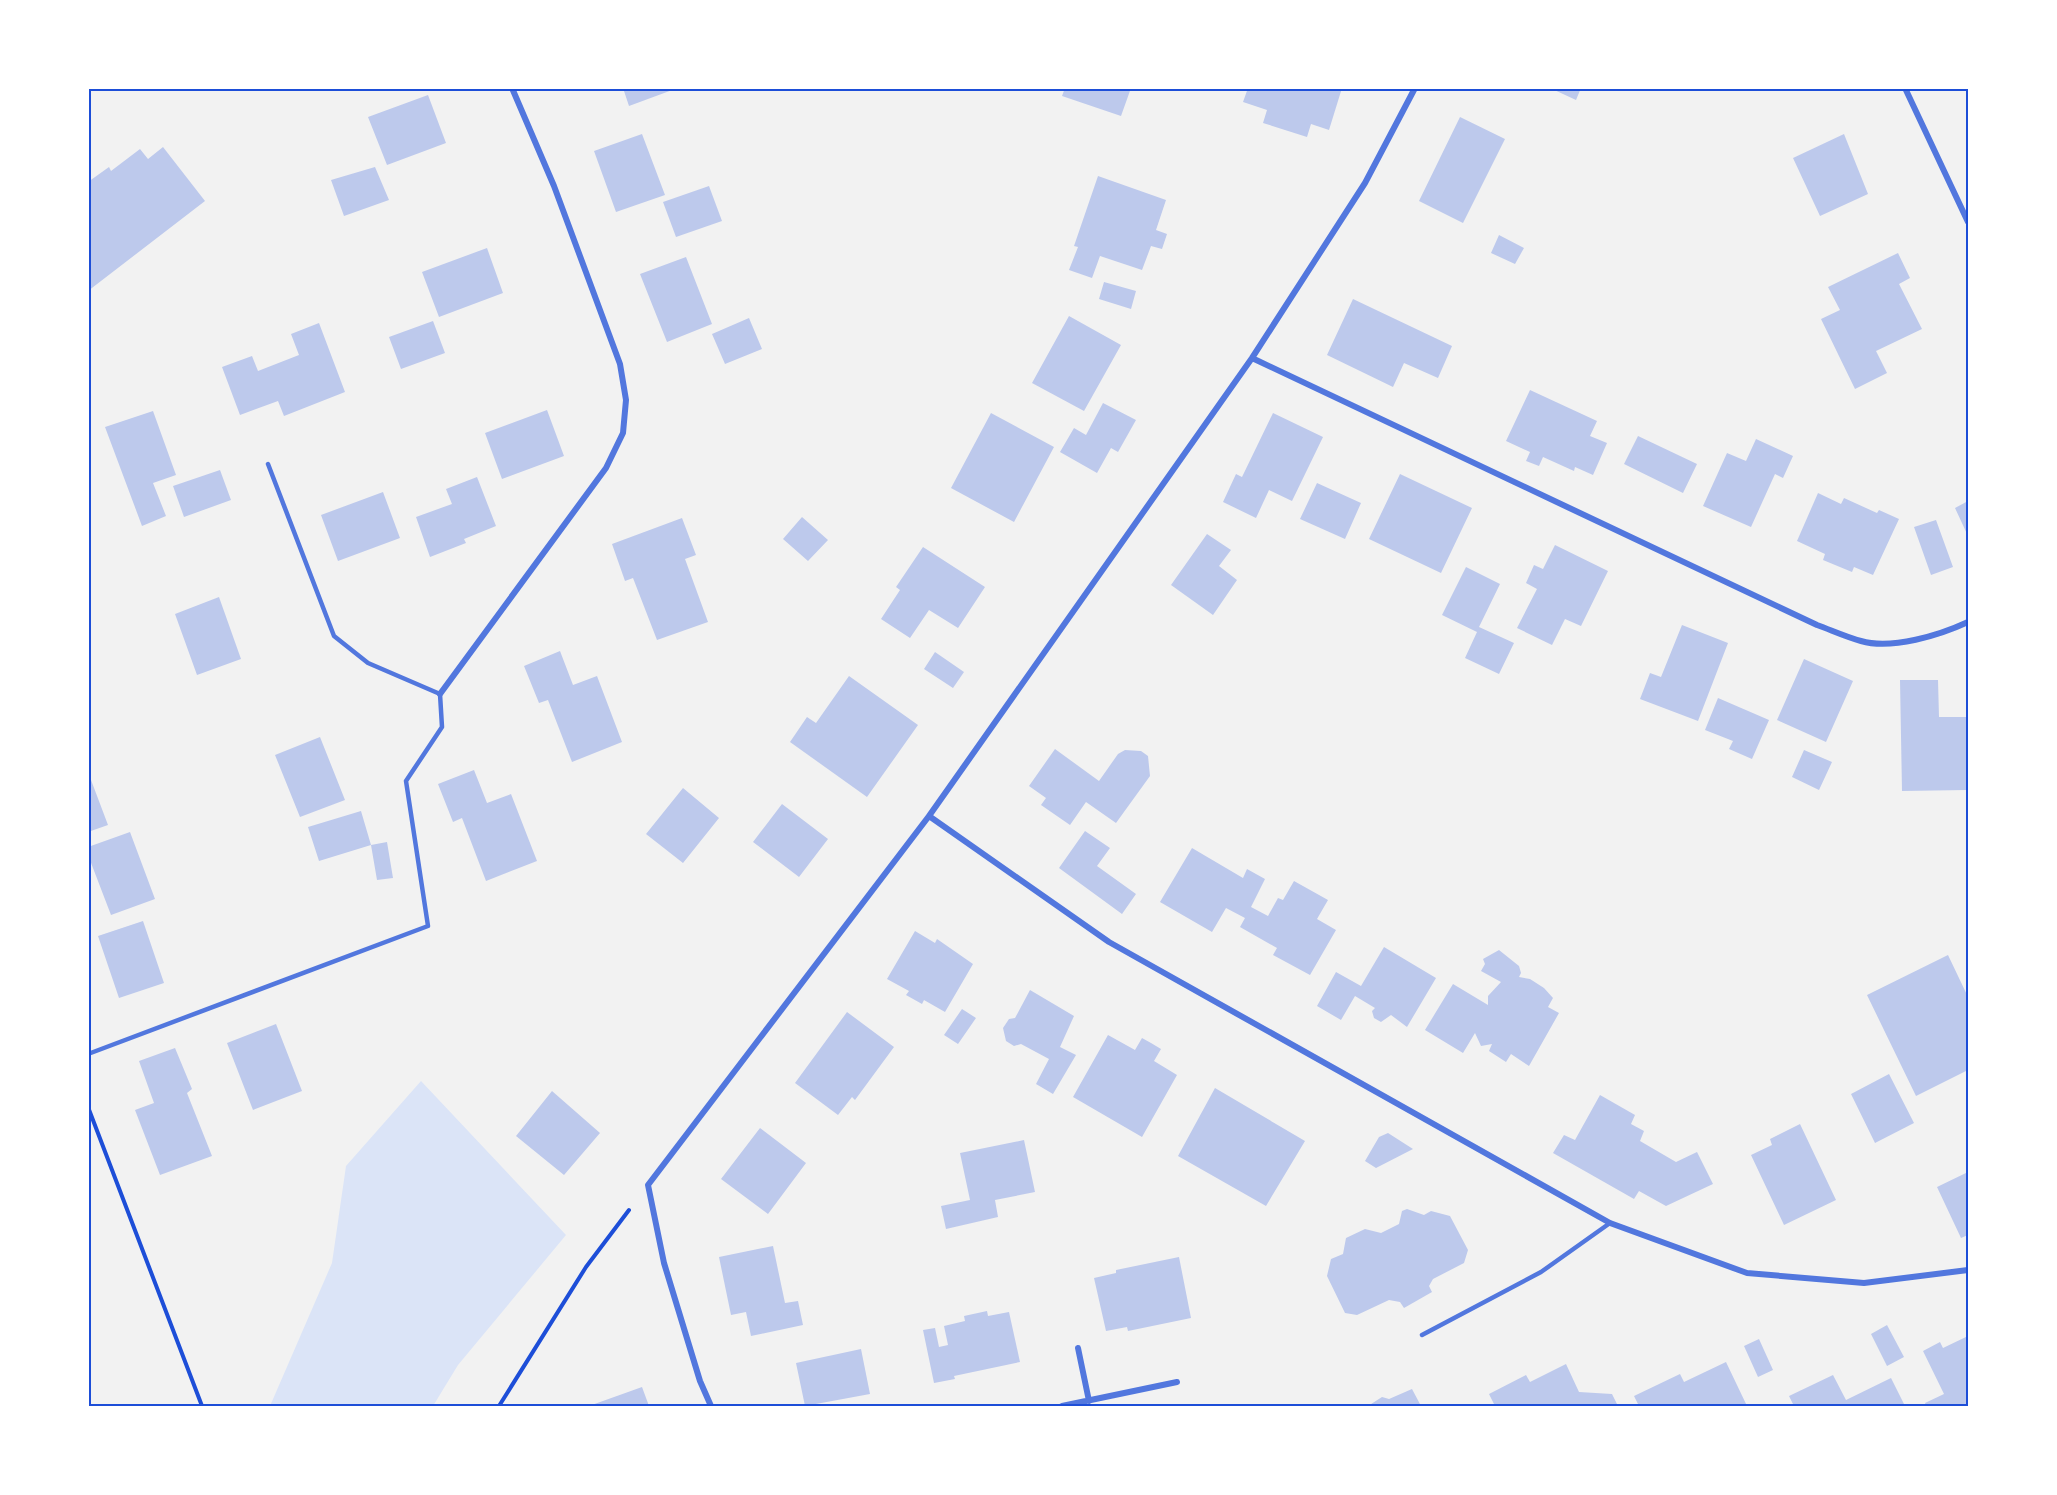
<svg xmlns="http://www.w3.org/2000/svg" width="2057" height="1495" viewBox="0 0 2057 1495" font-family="Arial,sans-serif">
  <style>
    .green { fill: #dbe4f7 }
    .building { fill: #bdc9ec }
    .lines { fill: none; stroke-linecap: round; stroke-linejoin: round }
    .path { stroke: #1d4ed8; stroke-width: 4 }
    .service { stroke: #5277de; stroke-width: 4.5 }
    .minor { stroke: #5277de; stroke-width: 6 }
    .neatline { fill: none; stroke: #1d4ed8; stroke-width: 2 }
  </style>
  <rect width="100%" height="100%" fill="#f2f2f2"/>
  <!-- green -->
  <path class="green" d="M421,1081l145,154 -108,130 -25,41h-163l62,-143 14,-97z"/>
  <!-- building -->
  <path class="building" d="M623,88h51l1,1 -46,17z
    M1065,88h66l-10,28 -59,-20z
    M1248,88h94l-13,42 -18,-6 -4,13 -44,-14 4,-13 -24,-8z
    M1550,88h31l-5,12z
    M428,95l18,48 -59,22 -19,-48z
    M1460,117l45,22 -42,84 -44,-22z
    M642,134l23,61 -49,17 -22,-61z
    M1844,134l24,60 -48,22 -27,-58z
    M163,147l42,54 -117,90v-109l21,-15 2,4 29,-22 8,10z
    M375,167l14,33 -45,16 -13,-36z
    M1098,176l68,24 -10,30 11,4 -5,15 -11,-3 -9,24 -42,-14 -8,22 -23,-8 9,-23 -4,-1z
    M709,186l13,35 -46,16 -13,-35z
    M1499,235l25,13 -9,16 -24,-11z
    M487,248l16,45 -64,24 -17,-45z
    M1898,253l12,25 -11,6 23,45 -46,22 11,22 -32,16 -34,-70 19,-9 -12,-23z
    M686,257l26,67 -45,18 -27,-68z
    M1104,282l32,9 -5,18 -32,-10z
    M1353,299l99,47 -14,32 -34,-15 -11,24 -66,-32z
    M1069,316l52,29 -37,66 -52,-28z
    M749,318l13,31 -37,15 -13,-30z
    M433,321l12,32 -44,16 -12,-32z
    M319,323l26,69 -61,24 -6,-15 -38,14 -18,-48 30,-11 6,15 41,-16 -8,-21z
    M1530,390l67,31 -7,15 17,7 -14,32 -18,-8 -1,4 -31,-14 -4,9 -13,-5 4,-9 -24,-11z
    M1103,403l33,17 -18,32 -7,-4 -14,25 -37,-21 14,-24 12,7z
    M547,410l17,46 -62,23 -17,-46z
    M153,411l23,64 -23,8 13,33 -24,10 -37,-99z
    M991,413l63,34 -40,75 -63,-34z
    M1273,413l50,24 -31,64 -23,-11 -13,28 -33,-16 13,-28 6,3z
    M1638,436l59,28 -14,29 -59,-29z
    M1756,439l37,17 -10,22 -8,-4 -24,53 -48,-21 24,-53 19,8z
    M220,470l11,30 -47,17 -11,-31z
    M1400,474l72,34 -31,65 -72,-34z
    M477,477l19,49 -32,13 2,4 -36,14 -14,-40 36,-13 -6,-15z
    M1317,483l44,20 -16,36 -45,-20z
    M383,492l17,46 -62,23 -17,-46z
    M1818,493l23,11 3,-6 33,15 2,-3 20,9 -26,56 -19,-8 -2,5 -29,-12 2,-6 -28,-13z
    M1968,501v35l-13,-28z
    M802,517l26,23 -20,21 -25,-22z
    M682,518l14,37 -11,4 23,63 -51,18 -24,-62 -8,3 -13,-37z
    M1936,520l17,47 -22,8 -17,-48z
    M1207,534l24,16 -12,16 18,14 -24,35 -42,-30z
    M1555,545l53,26 -27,55 -16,-7 -13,26 -35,-17 20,-39 -11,-6 8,-18 9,4z
    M923,547l62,40 -27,41 -29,-18 -19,28 -29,-19 19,-29 -4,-3z
    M1466,567l34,17 -21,43 35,16 -15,31 -34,-16 12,-26 -35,-17z
    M219,597l22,62 -44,16 -22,-61z
    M1682,625l46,18 -30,78 -58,-22 10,-26 11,4z
    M560,651l13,34 24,-9 25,66 -50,20 -24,-62 -9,3 -15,-37z
    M935,652l29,20 -11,16 -29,-19z
    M1804,659l49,22 -27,61 -49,-22z
    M849,676l69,49 -51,72 -77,-55 17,-25 9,6z
    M1900,680h38l1,37h27l1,73 -65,1z
    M1718,698l51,22 -17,39 -23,-10 4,-8 -28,-11z
    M320,737l25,63 -45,17 -25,-62z
    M1055,749l44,32 19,-27 7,-4 16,1 7,5 2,20 -34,47 -30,-21 -16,23 -29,-20 5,-7 -17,-12z
    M1804,750l28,12 -13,28 -27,-13z
    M474,770l13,33 24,-9 26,67 -51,20 -24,-63 -9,4 -15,-38z
    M88,772l20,53 -20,7z
    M683,788l36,30 -36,45 -37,-29z
    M782,804l46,35 -29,38 -46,-35z
    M361,811l10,34 -52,16 -11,-34z
    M1085,831l25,17 -13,18 39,28 -14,20 -63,-46z
    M130,832l25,67 -44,16 -23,-60v-8z
    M387,842l6,36 -16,2 -6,-35z
    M1192,848l51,30 4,-9 18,10 -14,28 17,9 10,-18 5,2 11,-19 34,19 -11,19 19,11 -26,45 -37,-20 4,-7 -37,-21 5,-9 -19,-10 -14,24 -52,-30z
    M143,921l21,62 -45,15 -21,-62z
    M915,931l20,12 2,-4 36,25 -28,48 -21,-12 -2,4 -16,-9 3,-4 -22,-12z
    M1384,947l52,31 -29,49 -16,-12 -10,7 -7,-4 -2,-7 3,-3 -20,-12 -14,24 -24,-14 19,-34 25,14z
    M1499,950l20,16 2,7 -2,4 11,2 14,9 9,10 -5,9 11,6 -30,53 -18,-12 -5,8 -17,-11 3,-7 -11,2 -6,-13 -12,20 -38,-23 28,-46 35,21v-9l13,-14 -20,-11 4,-7 -2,-5z
    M1948,955l20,42v73l-52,26 -49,-101z
    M1030,990l44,26 -14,31 16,8 -23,39 -17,-10 13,-25 -28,-15 -7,2 -8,-5 -3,-13 6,-9 6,-1z
    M962,1009l14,9 -18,26 -14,-9z
    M847,1012l47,35 -39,53 -3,-3 -14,18 -43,-32z
    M276,1024l26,67 -49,19 -26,-67z
    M1108,1035l27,15 7,-12 9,5 10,6 -7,12 23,14 -35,62 -69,-40z
    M175,1048l17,41 -5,4 25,63 -52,19 -25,-65 19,-7 -15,-42z
    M1889,1074l25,49 -39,20 -24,-49z
    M1215,1088l90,53 -39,65 -88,-50z
    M552,1091l48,42 -36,42 -48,-39z
    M1600,1095l35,20 -4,9 13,7 -4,10 36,21 21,-10 16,32 -47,22 -27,-15 -5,8 -81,-46 11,-18 11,5z
    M1800,1124l36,76 -52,25 -33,-70 21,-10 -2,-6z
    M760,1128l46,35 -38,51 -47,-35z
    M1388,1133l25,16 -37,19 -11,-7 14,-24z
    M1024,1140l11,52 -40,8 3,17 -52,12 -5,-23 29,-6 -10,-47z
    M1968,1172v63l-7,3 -24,-51z
    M1407,1209l17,6 7,-4 19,5 18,34 -4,13 -31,16 -4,7 3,6 -28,16 -4,-6 -11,-2 -32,15 -12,-2 -18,-37 4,-17 12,-5 3,-16 19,-9 16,4 18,-9 3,-13z
    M773,1246l12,57 13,-2 5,24 -52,11 -5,-24 -15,3 -12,-58z
    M1179,1257l12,61 -63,13 -1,-4 -21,4 -12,-53 22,-5v-3z
    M987,1311l1,5 21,-4 11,50 -66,14 1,3 -21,4 -11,-53 12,-2 4,19 9,-2 -4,-19 21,-5 -1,-5z
    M1887,1325l17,32 -17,9 -16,-32z
    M1968,1336v70h-42l-1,-3 19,-9 -21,-43 17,-9 3,6z
    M1759,1339l14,31 -15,7 -14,-31z
    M861,1349l9,45 -65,12 -9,-43z
    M1726,1362l21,44h-108l-5,-10 46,-22 4,8z
    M1566,1364l13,28 33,2 6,12h-123l-6,-12 37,-19 4,7z
    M1833,1375l13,25 45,-22 14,28h-111l-5,-10z
    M642,1387l7,19h-60z
    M1412,1389l9,17h-53l14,-9 7,2z"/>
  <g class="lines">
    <!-- path -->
    <path class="path" d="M88,1107l114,299
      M499,1406l87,-139 43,-57"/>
    <!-- service -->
    <path class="service" d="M88,1054l340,-128 -22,-145 36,-54 -2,-33 -72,-31 -34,-27 -66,-172
      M1422,1335l119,-63 69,-49"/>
    <!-- minor -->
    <path class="minor" d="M1905,88l63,134
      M1252,358l565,267c14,5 29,12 44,16 31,9 79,-6 107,-19
      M440,694l166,-226 17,-35 3,-33 -6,-36 -66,-178 -42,-98
      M929,816l180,126 501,281 137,50 117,10 104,-13
      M1078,1348l11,53
      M711,1406l-11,-25 -36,-118 -16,-78 281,-369 323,-458 113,-175 50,-95
      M1062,1406l115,-24"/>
  </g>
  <!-- border -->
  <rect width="2057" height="1495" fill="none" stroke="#ffffff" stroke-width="180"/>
  <rect x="90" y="90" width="1877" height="1315" class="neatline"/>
</svg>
